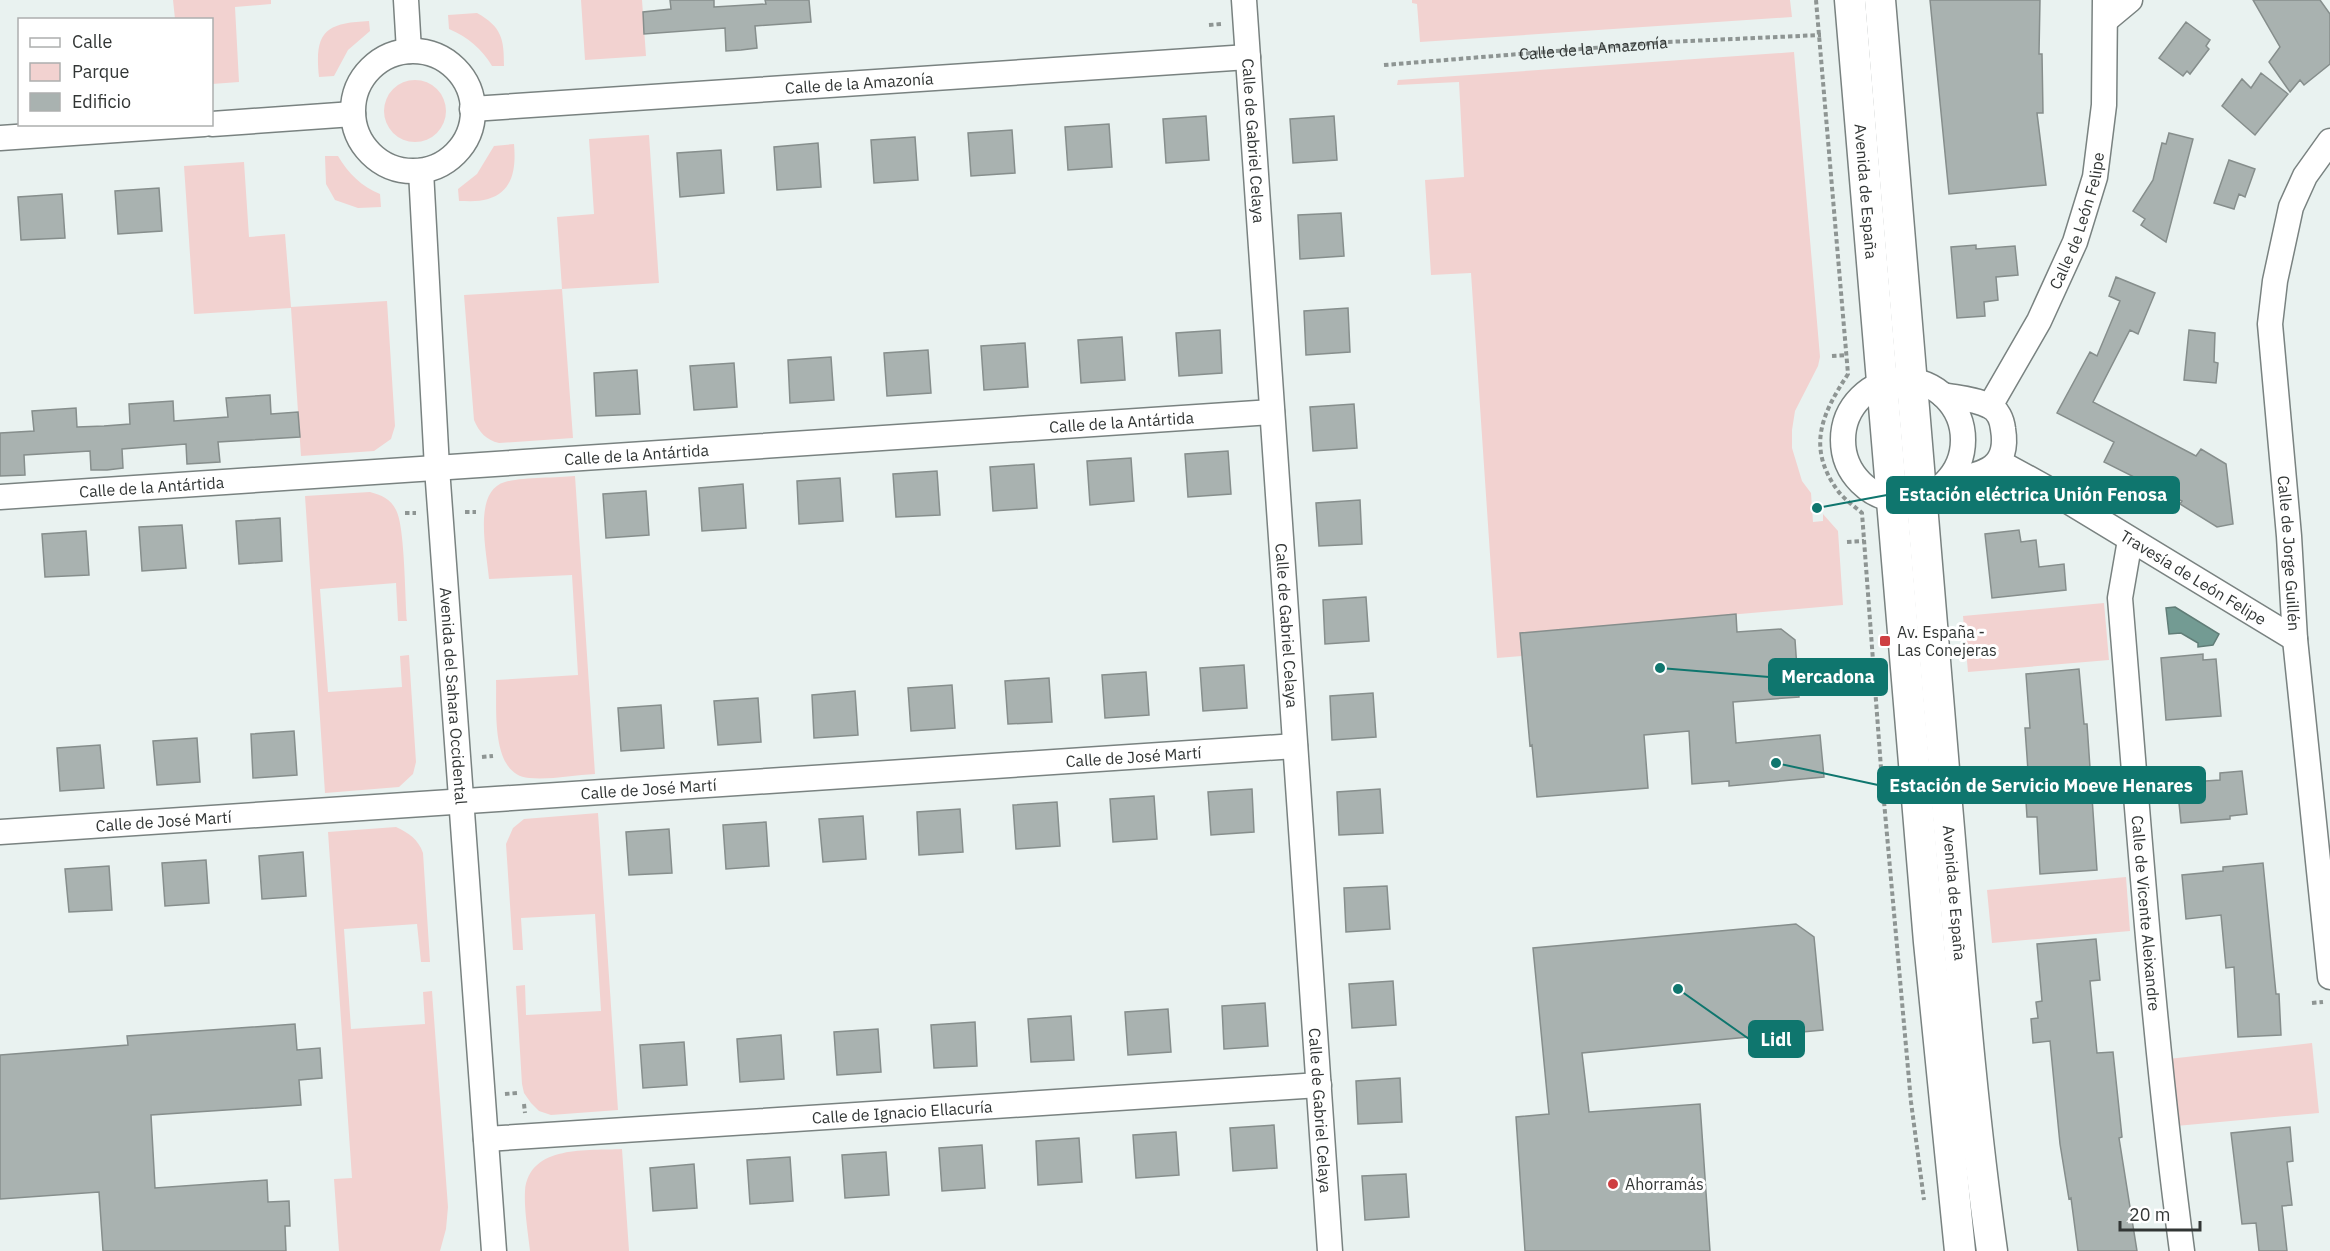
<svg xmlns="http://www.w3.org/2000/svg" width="2330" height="1251" viewBox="0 0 2330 1251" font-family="'IBM Plex Sans',sans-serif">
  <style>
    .green { fill: #f2d2d0 }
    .water { fill: #739b93; stroke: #607d77; stroke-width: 1.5 }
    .building { fill: #a9b2b0; stroke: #868e8c; stroke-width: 1.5 }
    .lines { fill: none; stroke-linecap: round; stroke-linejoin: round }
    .minor-casing { stroke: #798280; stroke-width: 27 }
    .tertiary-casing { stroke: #798280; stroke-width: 33 }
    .path { stroke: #8e9593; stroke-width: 4; stroke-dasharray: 4.5 3; stroke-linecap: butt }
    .minor { stroke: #fff; stroke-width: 24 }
    .tertiary { stroke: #fff; stroke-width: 30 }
    .poi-dot { fill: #ce3f42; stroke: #fff; stroke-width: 2 }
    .labels { text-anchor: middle; stroke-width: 6; stroke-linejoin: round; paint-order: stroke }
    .street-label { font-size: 16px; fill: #323635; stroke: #fff }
    .poi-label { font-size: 16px; fill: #323635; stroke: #fff; text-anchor: start }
    .leader { fill: none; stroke: #0f766e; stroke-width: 2 }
    .callout-dot { fill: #0f766e; stroke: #fff; stroke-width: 2 }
    .callout { fill: #0f766e; stroke: #0f766e; stroke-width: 2 }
    .callout-label { font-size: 18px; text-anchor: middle; font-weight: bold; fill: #fff }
  </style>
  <rect width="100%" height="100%" fill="#e9f2f0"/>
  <!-- green -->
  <path class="green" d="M173,0h98v4l-36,3 4,75 -27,2v-64l-37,-1z
    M581,0h61l4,56 -61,4z
    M1412,0h378l2,17 -372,25 -3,-38 -5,-1z
    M477,13c25,14 27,26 27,53h-12c-10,-17 -24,-29 -43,-37l-1,-14z
    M369,21l1,10 -22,19 -14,26 -15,1c-5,-46 7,-54 50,-56z
    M1794,52l26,305 -2,9 -23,45 -3,19v18l10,33 9,12 2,29 10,-1v-7l15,17 5,74 -322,28 1,23 -25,2 -26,-385 -40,2 -6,-95 39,-3 -5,-95 -62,3 1,-5z
    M384 111a31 31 0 1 1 62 0a31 31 0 1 1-62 0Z
    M649,135l10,148 -97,6 11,149 -74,5c-13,-3 -20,-11 -25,-23l-10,-125 98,-6 -5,-72 37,-3 -5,-75z
    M514,144c2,22 0,48 -26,55 -9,3 -20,2 -29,2l-1,-12 19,-15 17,-28z
    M325,156h13c10,17 24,31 42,38l1,13 -23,1 -23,-8 -9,-16z
    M244,162l5,75 36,-3 6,73 96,-6 8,125 -4,13 -17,12 -73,5 -10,-148 -97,6 -10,-148z
    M575,476l20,298c-21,1 -45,6 -66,4 -39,-3 -32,-70 -33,-98l82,-5 -6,-100 -83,4c-2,-26 -17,-88 16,-97 17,-5 51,-4 70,-6z
    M370,492c11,3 21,7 26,18 9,16 9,88 11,111h-9l-2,-38 -76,6 8,103 74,-5 -2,-31 9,-1 7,107 -3,12 -14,13 -74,6 -20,-297z
    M2104,603l5,57 -141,12 -5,-56z
    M598,813l20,297 -67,5 -12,-4 -8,-8 -7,-10 -2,-9 -6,-98 9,-1 1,30 75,-4 -6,-97 -74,4 2,32h-10l-7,-106 7,-16 11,-9z
    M396,827c13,6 22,12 27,26l7,109h-9l-4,-38 -73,5 7,100 74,-5 -2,-32 9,-1 16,216 -2,22 -6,22h-101l-5,-72 18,-1 -24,-346z
    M2126,877l4,54 -138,12 -5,-53z
    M2312,1043l7,70 -143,13 -8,-67z
    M622,1149l7,102h-99c-2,-19 -6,-41 -5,-60 4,-47 64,-40 97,-42z"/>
  <!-- water -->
  <path class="water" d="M2175,607l44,27 -6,11 -15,2v-4l-17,-10 -12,1 -3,-26z"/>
  <!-- building -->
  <path class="building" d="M670,0h44v7l52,-3 -1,-4h44l2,22 -56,4 2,22 -16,2 -15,1 -1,-23 -81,6 -1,-22 28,-3z
    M1930,0h110l-1,54h3l1,59h-6l9,72 -97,9z
    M2253,0h67l10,14v50l-26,21 -4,-5 -10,12 -21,-30 11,-15z
    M2186,22l24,18 -4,6 3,3 -19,25 -3,-3 -4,5 -24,-18z
    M2261,73l27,21 -33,41 -33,-29 20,-27 9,9z
    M1206,116l3,44 -43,3 -3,-44z
    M1334,116l3,44 -44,3 -3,-44z
    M1109,124l3,43 -44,3 -3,-43z
    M1012,130l3,43 -44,3 -3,-43z
    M2169,133l24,6 -27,103 -25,-17 4,-6 -12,-8 20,-31 9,-37 4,1z
    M915,137l3,43 -44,3 -3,-43z
    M818,143l3,44 -44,3 -3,-43z
    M721,150l3,43 -44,4 -3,-44z
    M2229,160l26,9 -10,28 -6,-3 -5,15 -20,-6z
    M159,188l3,43 -44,3 -3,-43z
    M62,194l3,44 -44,2 -3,-43z
    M1341,213l3,43 -44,3 -2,-44z
    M1976,245v4l39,-3 3,29 -22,2 2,23 -14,2 1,14 -28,2 -6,-71z
    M2116,277l39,16 -17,41 -8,-4 -37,72 103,54 5,-7 25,15 7,60 -16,3 -37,-23 2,-3 -78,-39 10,-20 -57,-29 33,-61 7,4 23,-55 -11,-5z
    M1348,308l2,44 -44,3 -2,-44z
    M1220,330l2,43 -43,3 -3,-43z
    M2189,330l26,3 -1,29 4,1 -2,20 -32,-3z
    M1122,337l3,43 -44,3 -3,-43z
    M1025,343l3,44 -44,3 -3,-44z
    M928,350l3,43 -44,3 -3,-43z
    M831,357l3,43 -44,3 -2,-43z
    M734,363l3,44 -43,3 -4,-44z
    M637,370l3,44 -44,2 -2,-43z
    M270,395l1,19 27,-2 2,25 -82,5 2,20 -33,2 -1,-20 -64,5 1,19 -16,2h-16l-1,-19 -66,4 1,20 -25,1v-43l34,-2 -2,-20 44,-3 1,19 27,-1 26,-2 -1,-20 44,-3 1,20 54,-4 -2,-19z
    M1354,404l3,44 -44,3 -3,-44z
    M1228,451l3,43 -43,3 -3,-43z
    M1131,458l3,43 -44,4 -3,-44z
    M1034,464l3,44 -44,3 -3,-44z
    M937,471l3,44 -44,2 -3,-43z
    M840,478l3,43 -44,3 -2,-43z
    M743,484l3,44 -44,3 -3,-43z
    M646,491l3,44 -43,3 -3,-44z
    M1360,500l2,44 -43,2 -3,-43z
    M280,518l2,43 -43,3 -3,-43z
    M182,525l4,43 -44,3 -3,-44z
    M2019,530l2,12 15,-2 3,27 25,-3 2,26 -74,8 -7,-64z
    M86,531l3,44 -44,2 -3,-43z
    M1366,597l3,44 -44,3 -2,-44z
    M1736,614l1,18 44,-3 14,11 4,57 -66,5 3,41 84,-8 4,42 -95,9v-5l-37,3 -3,-53 -45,4 4,53 -111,9 -5,-52 -2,1 -10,-113z
    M2203,654v6l13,-1 5,57 -55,4 -5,-62z
    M1244,665l3,43 -44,3 -3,-43z
    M2079,669l5,55h3l10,146 -57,4 -3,-57h-10l-2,-31 4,-1 -4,-57h5l-4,-54z
    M1146,672l3,43 -44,3 -3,-43z
    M1049,678l3,44 -44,2 -3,-43z
    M952,685l3,43 -44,3 -3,-43z
    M855,691l3,44 -44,3 -2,-43z
    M1373,693l3,44 -44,3 -2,-44z
    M758,698l3,44 -43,3 -4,-44z
    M661,705l3,43 -43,3 -3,-43z
    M294,731l3,44 -44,3 -2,-44z
    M197,738l3,44 -43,3 -4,-44z
    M100,745l4,43 -44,3 -3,-43z
    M2242,771l5,43 -17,2v3l-49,4 -4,-40 43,-3v-7z
    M1252,789l2,43 -43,3 -3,-43z
    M1380,789l3,44 -44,2 -2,-43z
    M1154,796l3,43 -44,3 -3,-43z
    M1057,802l3,44 -44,3 -3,-44z
    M960,809l3,43 -44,3 -2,-43z
    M863,816l3,43 -43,3 -4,-43z
    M766,822l3,44 -43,3 -3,-44z
    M669,829l3,44 -43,2 -3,-43z
    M303,852l3,44 -44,3 -3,-43z
    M206,860l3,43 -44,3 -3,-43z
    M2263,863l13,131h3l2,41 -43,2 -4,-70 -8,1 -5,-53 -35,4 -4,-44 41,-4v-4z
    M109,866l3,44 -43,2 -4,-43z
    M1387,886l3,43 -44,3 -2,-44z
    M1796,924l18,13 9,93 -241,23 7,59 111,-8 10,147h-185l-9,-134 33,-3 -16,-166z
    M2096,939l4,41 -10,1 7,72 16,-1 9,85 -3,1 18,113h-59l-7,-53 -2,1 -9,-55 -10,-103 -17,2 -2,-24 7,-1 -2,-16 6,-1 -5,-57z
    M1393,981l3,44 -44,3 -3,-44z
    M1265,1003l3,43 -44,3 -2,-43z
    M1168,1009l3,43 -43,3 -3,-43z
    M1071,1016l3,44 -43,2 -3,-43z
    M975,1022l2,44 -43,2 -3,-43z
    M295,1024l2,26 23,-2 2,30 -23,2 2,25 -150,10 4,73 112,-8 1,22 21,-1 1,25h-5l1,25h-183l-4,-59 -99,7v-144l128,-10 -1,-9z
    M878,1029l3,43 -44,3 -3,-43z
    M781,1035l3,44 -44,3 -3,-43z
    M684,1042l3,43 -44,3 -3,-43z
    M1400,1078l2,44 -44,2 -2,-43z
    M1274,1125l3,43 -44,3 -3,-43z
    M2290,1127l3,34 -6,1 5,43 -10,1 5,45h-28l-3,-28 -14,1 -11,-91z
    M1176,1132l3,43 -43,3 -3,-43z
    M1079,1138l3,44 -44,3 -2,-44z
    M982,1145l3,43 -43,3 -3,-43z
    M886,1152l3,43 -44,3 -3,-43z
    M790,1157l3,44 -43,3 -3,-44z
    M694,1164l3,44 -44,3 -3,-43z
    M1406,1174l3,43 -44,3 -3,-44z"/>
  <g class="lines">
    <defs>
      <g id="minor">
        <path d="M406,0l3,51"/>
        <path id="s2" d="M1244,0l86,1251"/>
        <path d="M2106,20l24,-20"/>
        <circle cx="413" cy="111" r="60"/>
        <path id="s3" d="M472,109l776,-52"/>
        <path d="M212,124l141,-10"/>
        <path d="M0,138l204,-14"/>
        <path id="s4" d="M2330,141l-25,35 -14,31 -16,74 -5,43 19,212 6,103 35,338"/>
        <path id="s5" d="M421,171l16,297 57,783"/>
        <circle cx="1903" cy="440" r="60"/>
        <path d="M1943,395c15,3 33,4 46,11 9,4 13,14 14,23 7,42 -22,45 -55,52"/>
        <path id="s6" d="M1990,406l49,-85 36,-79 20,-65 9,-72 1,-105"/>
        <path id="s7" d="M1999,462l44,24 252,153"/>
        <path id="s8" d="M0,497l1272,-85"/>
        <path id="s9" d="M2130,540l-10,58c18,218 33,436 62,653"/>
        <path id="s10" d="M0,832l1295,-86"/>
        <path id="s11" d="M486,1139l833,-54"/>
      </g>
      <g id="tertiary">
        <path id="s12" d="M1850,0l79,942 31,309"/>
        <path id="s13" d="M1880,0c24,268 43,537 67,805 13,149 24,298 45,446"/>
      </g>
    </defs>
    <!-- minor casing -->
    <use href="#minor" class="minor-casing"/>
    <!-- tertiary casing -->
    <use href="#tertiary" class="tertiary-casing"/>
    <!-- path -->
    <g class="path">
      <path d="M1816,0l32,374c-26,40 -42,73 -10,117 6,8 16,15 24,22l19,255 30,334 13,98"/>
      <path d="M1209,25l12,-1"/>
      <path id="s1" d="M1384,65l283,-23 154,-7"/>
      <path d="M1832,356l15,-1"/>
      <path d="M465,512h11"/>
      <path d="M405,513h11"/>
      <path d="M1847,542l17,-1"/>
      <path d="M482,757l11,-1"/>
      <path d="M2312,1003l11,-1"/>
      <path d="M505,1094l12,-1"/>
      <path d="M524,1104l1,9"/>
    </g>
    <!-- minor -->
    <use href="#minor" class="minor"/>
    <!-- tertiary -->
    <use href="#tertiary" class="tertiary"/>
  </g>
  <!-- markers -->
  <g class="poi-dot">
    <rect x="1879" y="635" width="12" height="12" rx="3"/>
    <circle cx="1613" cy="1184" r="6"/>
  </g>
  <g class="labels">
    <!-- street labels -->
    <g class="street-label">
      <text dy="6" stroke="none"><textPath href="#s1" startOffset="210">Calle de la Amazonía</textPath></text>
      <text dy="6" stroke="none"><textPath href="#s3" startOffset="388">Calle de la Amazonía</textPath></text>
      <text dy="6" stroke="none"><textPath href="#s2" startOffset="141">Calle de Gabriel Celaya</textPath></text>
      <text dy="6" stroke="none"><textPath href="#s12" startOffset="192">Avenida de España</textPath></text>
      <text dy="6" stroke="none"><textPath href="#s6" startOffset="206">Calle de León Felipe</textPath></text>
      <text dy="6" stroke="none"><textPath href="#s8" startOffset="1124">Calle de la Antártida</textPath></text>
      <text dy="6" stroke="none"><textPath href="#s8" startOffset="638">Calle de la Antártida</textPath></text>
      <text dy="6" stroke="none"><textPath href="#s8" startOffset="152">Calle de la Antártida</textPath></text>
      <text dy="6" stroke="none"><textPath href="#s4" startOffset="426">Calle de Jorge Guillén</textPath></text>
      <text dy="6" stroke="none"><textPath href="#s7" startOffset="226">Travesía de León Felipe</textPath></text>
      <text dy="6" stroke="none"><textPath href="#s2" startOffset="627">Calle de Gabriel Celaya</textPath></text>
      <text dy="6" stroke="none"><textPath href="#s5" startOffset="526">Avenida del Sahara Occidental</textPath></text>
      <text dy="6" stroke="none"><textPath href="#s10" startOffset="1136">Calle de José Martí</textPath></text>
      <text dy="6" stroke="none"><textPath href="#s10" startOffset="650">Calle de José Martí</textPath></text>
      <text dy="6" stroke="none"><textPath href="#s10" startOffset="164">Calle de José Martí</textPath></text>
      <text dy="6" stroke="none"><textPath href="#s13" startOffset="896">Avenida de España</textPath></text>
      <text dy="6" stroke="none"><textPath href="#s9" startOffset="375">Calle de Vicente Aleixandre</textPath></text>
      <text dy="6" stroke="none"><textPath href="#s2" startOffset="1113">Calle de Gabriel Celaya</textPath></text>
      <text dy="6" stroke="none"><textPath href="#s11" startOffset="417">Calle de Ignacio Ellacuría</textPath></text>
    </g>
    <!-- poi labels -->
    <g class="poi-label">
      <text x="1897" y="638">Av. España -<tspan x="1897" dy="18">Las Conejeras</tspan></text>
      <text x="1625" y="1190">Ahorramás</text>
    </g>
  </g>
  <!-- callouts -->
  <path class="leader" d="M1817 508L1887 495M1660 668L1769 677M1776 763L1878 785M1678 989L1749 1039"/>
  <g class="callout-dot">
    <circle cx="1817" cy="508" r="6"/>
    <circle cx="1660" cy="668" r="6"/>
    <circle cx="1776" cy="763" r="6"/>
    <circle cx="1678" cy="989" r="6"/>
  </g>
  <g class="callout">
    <rect x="1887" y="477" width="292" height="36" rx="6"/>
    <rect x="1769" y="659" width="118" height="36" rx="6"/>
    <rect x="1878" y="767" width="327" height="36" rx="6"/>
    <rect x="1749" y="1021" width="55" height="36" rx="6"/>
  </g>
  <g class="callout-label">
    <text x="2033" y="501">Estación eléctrica Unión Fenosa</text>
    <text x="1828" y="683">Mercadona</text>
    <text x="2041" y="792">Estación de Servicio Moeve Henares</text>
    <text x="1776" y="1046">Lidl</text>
  </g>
  <!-- legend -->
  <rect x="18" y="18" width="195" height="108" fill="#ffffff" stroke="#adafae" stroke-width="1.5"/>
  <rect x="30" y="38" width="30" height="9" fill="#ffffff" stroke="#adafae" stroke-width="1.5"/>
  <text x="72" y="48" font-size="18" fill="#323635">Calle</text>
  <rect x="30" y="63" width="30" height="18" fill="#f2d2d0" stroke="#adafae" stroke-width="1.5"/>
  <text x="72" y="78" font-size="18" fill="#323635">Parque</text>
  <rect x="30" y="93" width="30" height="18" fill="#a9b2b0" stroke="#adafae" stroke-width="1.5"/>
  <text x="72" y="108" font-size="18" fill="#323635">Edificio</text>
  <!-- scale -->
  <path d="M2120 1221v9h80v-9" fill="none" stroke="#323635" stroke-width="3"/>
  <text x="2129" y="1221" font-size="18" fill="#323635" stroke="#ffffff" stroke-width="4.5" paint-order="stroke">20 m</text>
</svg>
